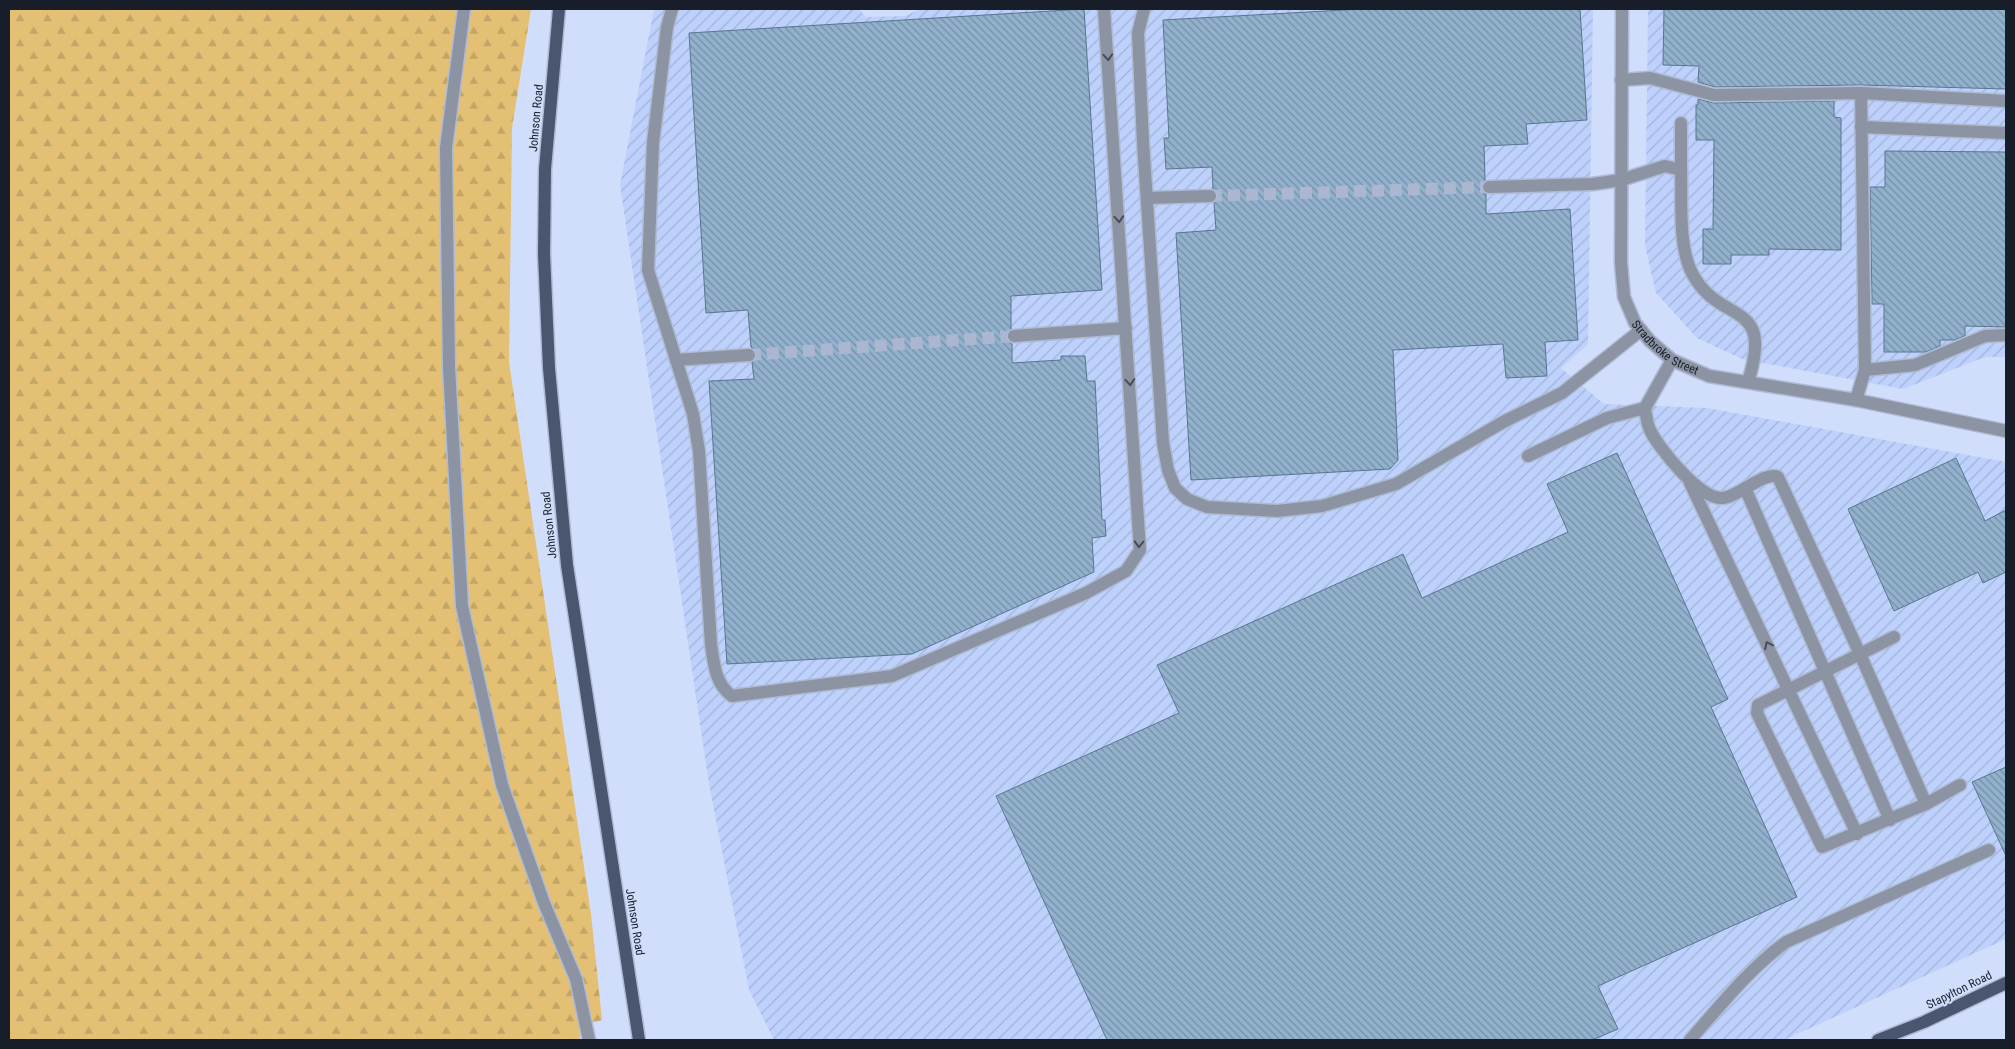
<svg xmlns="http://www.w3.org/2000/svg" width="2015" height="1049" viewBox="0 0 2015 1049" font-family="'Roboto Condensed',sans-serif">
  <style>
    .industrial { fill: url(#industrial-furrows) }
    .forest { fill: url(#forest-firs) }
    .building { fill: url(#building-back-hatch); stroke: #587690 }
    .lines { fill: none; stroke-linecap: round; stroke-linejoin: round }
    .minor-tunnel { stroke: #abb7d1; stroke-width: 12; stroke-dasharray: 12 6; stroke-linecap: butt }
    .minor-casing { stroke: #afbbd5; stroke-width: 15 }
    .major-casing { stroke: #afbbd5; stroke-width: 15 }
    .minor { stroke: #8c93a2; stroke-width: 12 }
    .major { stroke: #4a566f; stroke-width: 12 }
    .oneway { stroke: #464c5a }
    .labels { text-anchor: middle; stroke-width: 4; stroke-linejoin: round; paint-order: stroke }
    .street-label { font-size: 12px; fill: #181d2a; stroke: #d0defb }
  </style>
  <defs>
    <pattern id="industrial-furrows" width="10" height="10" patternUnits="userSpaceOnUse" patternTransform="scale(1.25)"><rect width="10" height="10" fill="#bdd1fc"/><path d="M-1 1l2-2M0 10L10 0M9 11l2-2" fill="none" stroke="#a2b3d8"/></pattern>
    <pattern id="forest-firs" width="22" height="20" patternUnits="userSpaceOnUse" patternTransform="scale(1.25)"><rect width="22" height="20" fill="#e4c074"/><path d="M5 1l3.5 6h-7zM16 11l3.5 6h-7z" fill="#c3a565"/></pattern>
    <pattern id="building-back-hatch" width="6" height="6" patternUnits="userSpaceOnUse" patternTransform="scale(1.25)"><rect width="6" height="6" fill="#91b1cd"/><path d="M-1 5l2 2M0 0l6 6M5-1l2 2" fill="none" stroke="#758fa7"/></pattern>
  </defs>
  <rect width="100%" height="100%" fill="#d0defb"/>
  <!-- industrial -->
  <path class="industrial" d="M654,9h205l7,8 39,-1 15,-7h673l-5,335 -27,24 43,36 103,4 299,54v477l-222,101h-1010l-25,-50 -40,-206 -89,-599z
    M1648,9h358v348h-21l-82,32 -161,-30 -45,-21 -41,-45 -11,-47z"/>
  <!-- forest -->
  <path class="forest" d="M9,9h522l-19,119 -3,234 82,552 11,106 -23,6 1,14h-571z"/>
  <!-- building -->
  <path class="building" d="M1084,9l18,281 -91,6v33l-5,7 6,8v19l49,-3v-4h24l2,25h8l7,139h3l1,16 -14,2 2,34 -182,82 -185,10 -18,-283 45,-2 -2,-17 5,-7 -6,-8 -3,-37 -42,3 -17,-280z
    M1362,9h218l7,111 -61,4 2,20 -44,2 1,34 -4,7 5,7v20l84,-5 8,131 -33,2 2,34 -41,2 -3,-34 -110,6 5,110 -8,9 -199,11 -15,-247 40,-3 -2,-27 4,-8 -5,-6 -1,-22 -46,2 -2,-31h5l-6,-118z
    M1664,9h342v80l-145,-4 -146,2 -17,-5 1,-16 -36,-1z
    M1698,99l16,4 120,-2v16l7,1v132l-72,-1v6h-38v9h-28v-35h10l1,-89h-18v-35h2z
    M1885,151l121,1v175l-41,-1v10l-11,4h-14v6l-14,6h-42v-48h-12l-2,-117h15z
    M1617,453l111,246 -17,8 86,190 -199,89 20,43 -26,11h-485l-111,-244 183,-83 -22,-48 246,-111 19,44 146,-66 -21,-48z
    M1956,458l29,63 21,-11v62l-23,11 -5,-11 -84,39 -46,-102z
    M2006,767v89l-34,-74z"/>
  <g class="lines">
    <!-- minor-tunnel -->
    <path class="minor-tunnel" d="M1210,196l279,-9
      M749,355l265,-19"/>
    <defs>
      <g id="minor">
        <path d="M464,9l-18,139 3,219 13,239 40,179 42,118 32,76 13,61"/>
        <path d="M672,9l-5,18 -14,116 -5,127 45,144 6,37 12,193c3,20 4,40 21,52l160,-20 194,-83 40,-22 14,-21 -36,-541"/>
        <path d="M1144,9l-6,24 5,109 20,301 5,27 7,18 12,11 20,8 70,4 45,-5 74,-22 109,-63 57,-28 79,-63"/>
        <path id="s1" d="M1622,9l-1,254 3,34 11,26 15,18 22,19 37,16 147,24 150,31"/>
        <path d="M1621,80l29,-2 64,17 147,-2 4,277 -9,30"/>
        <path d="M1861,93l145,8"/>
        <path d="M1861,127l145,6"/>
        <path d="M1681,170c1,30 -3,76 11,103 28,54 83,24 56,109"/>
        <path d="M1489,187l104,-3 28,-4 44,-14 16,4v-47"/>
        <path d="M1147,198l63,-2"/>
        <path d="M1014,336l112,-8"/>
        <path d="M676,360l73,-5"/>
        <path d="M1865,370l50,-5 70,-29 21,-1"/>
        <path d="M1645,408c1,7 2,16 5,22 9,19 50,69 72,68 15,0 43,-28 56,-21l82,177 66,150 34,-19"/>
        <path d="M1528,456l79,-38 38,-10 27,-48"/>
        <path d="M1690,483l167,351"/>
        <path d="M1745,488l145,332"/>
        <path d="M1894,637l-136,68 -1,8 65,134 104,-43"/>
        <path d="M1690,1040c30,-34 59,-71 96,-98l203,-92"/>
      </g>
      <path id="major" d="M559,9l-14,160 -1,85 5,114 18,197 72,475
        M1878,1040l46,-18 82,-39"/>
    </defs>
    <!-- minor casing -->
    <use href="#minor" class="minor-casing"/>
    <!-- major casing -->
    <use href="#major" class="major-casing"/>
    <!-- minor -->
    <use href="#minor" class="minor"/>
    <!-- major -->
    <use href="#major" class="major"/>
  </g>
  <!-- one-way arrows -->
  <defs><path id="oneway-chevron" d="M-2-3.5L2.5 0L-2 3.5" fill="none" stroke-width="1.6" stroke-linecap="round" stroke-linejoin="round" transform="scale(1.25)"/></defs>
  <g class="oneway">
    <use href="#oneway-chevron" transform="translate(1108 57) rotate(86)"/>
    <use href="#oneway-chevron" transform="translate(1119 219) rotate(86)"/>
    <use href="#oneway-chevron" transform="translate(1130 382) rotate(86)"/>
    <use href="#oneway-chevron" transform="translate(1139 544) rotate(92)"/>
    <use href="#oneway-chevron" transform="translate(1768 645) rotate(-116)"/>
  </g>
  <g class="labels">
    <!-- street labels -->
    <g class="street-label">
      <text transform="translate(536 118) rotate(-85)" y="4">Johnson Road</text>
      <text dy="4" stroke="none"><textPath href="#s1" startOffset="356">Stradbroke Street</textPath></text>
      <text transform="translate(549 525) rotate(-96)" y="4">Johnson Road</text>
      <text transform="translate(635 922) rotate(81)" y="4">Johnson Road</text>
      <text transform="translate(1959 990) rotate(-26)" y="4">Stapylton Road</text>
    </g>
  </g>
  <!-- border -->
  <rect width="2015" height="1049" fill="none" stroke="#181d2a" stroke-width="20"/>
</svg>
